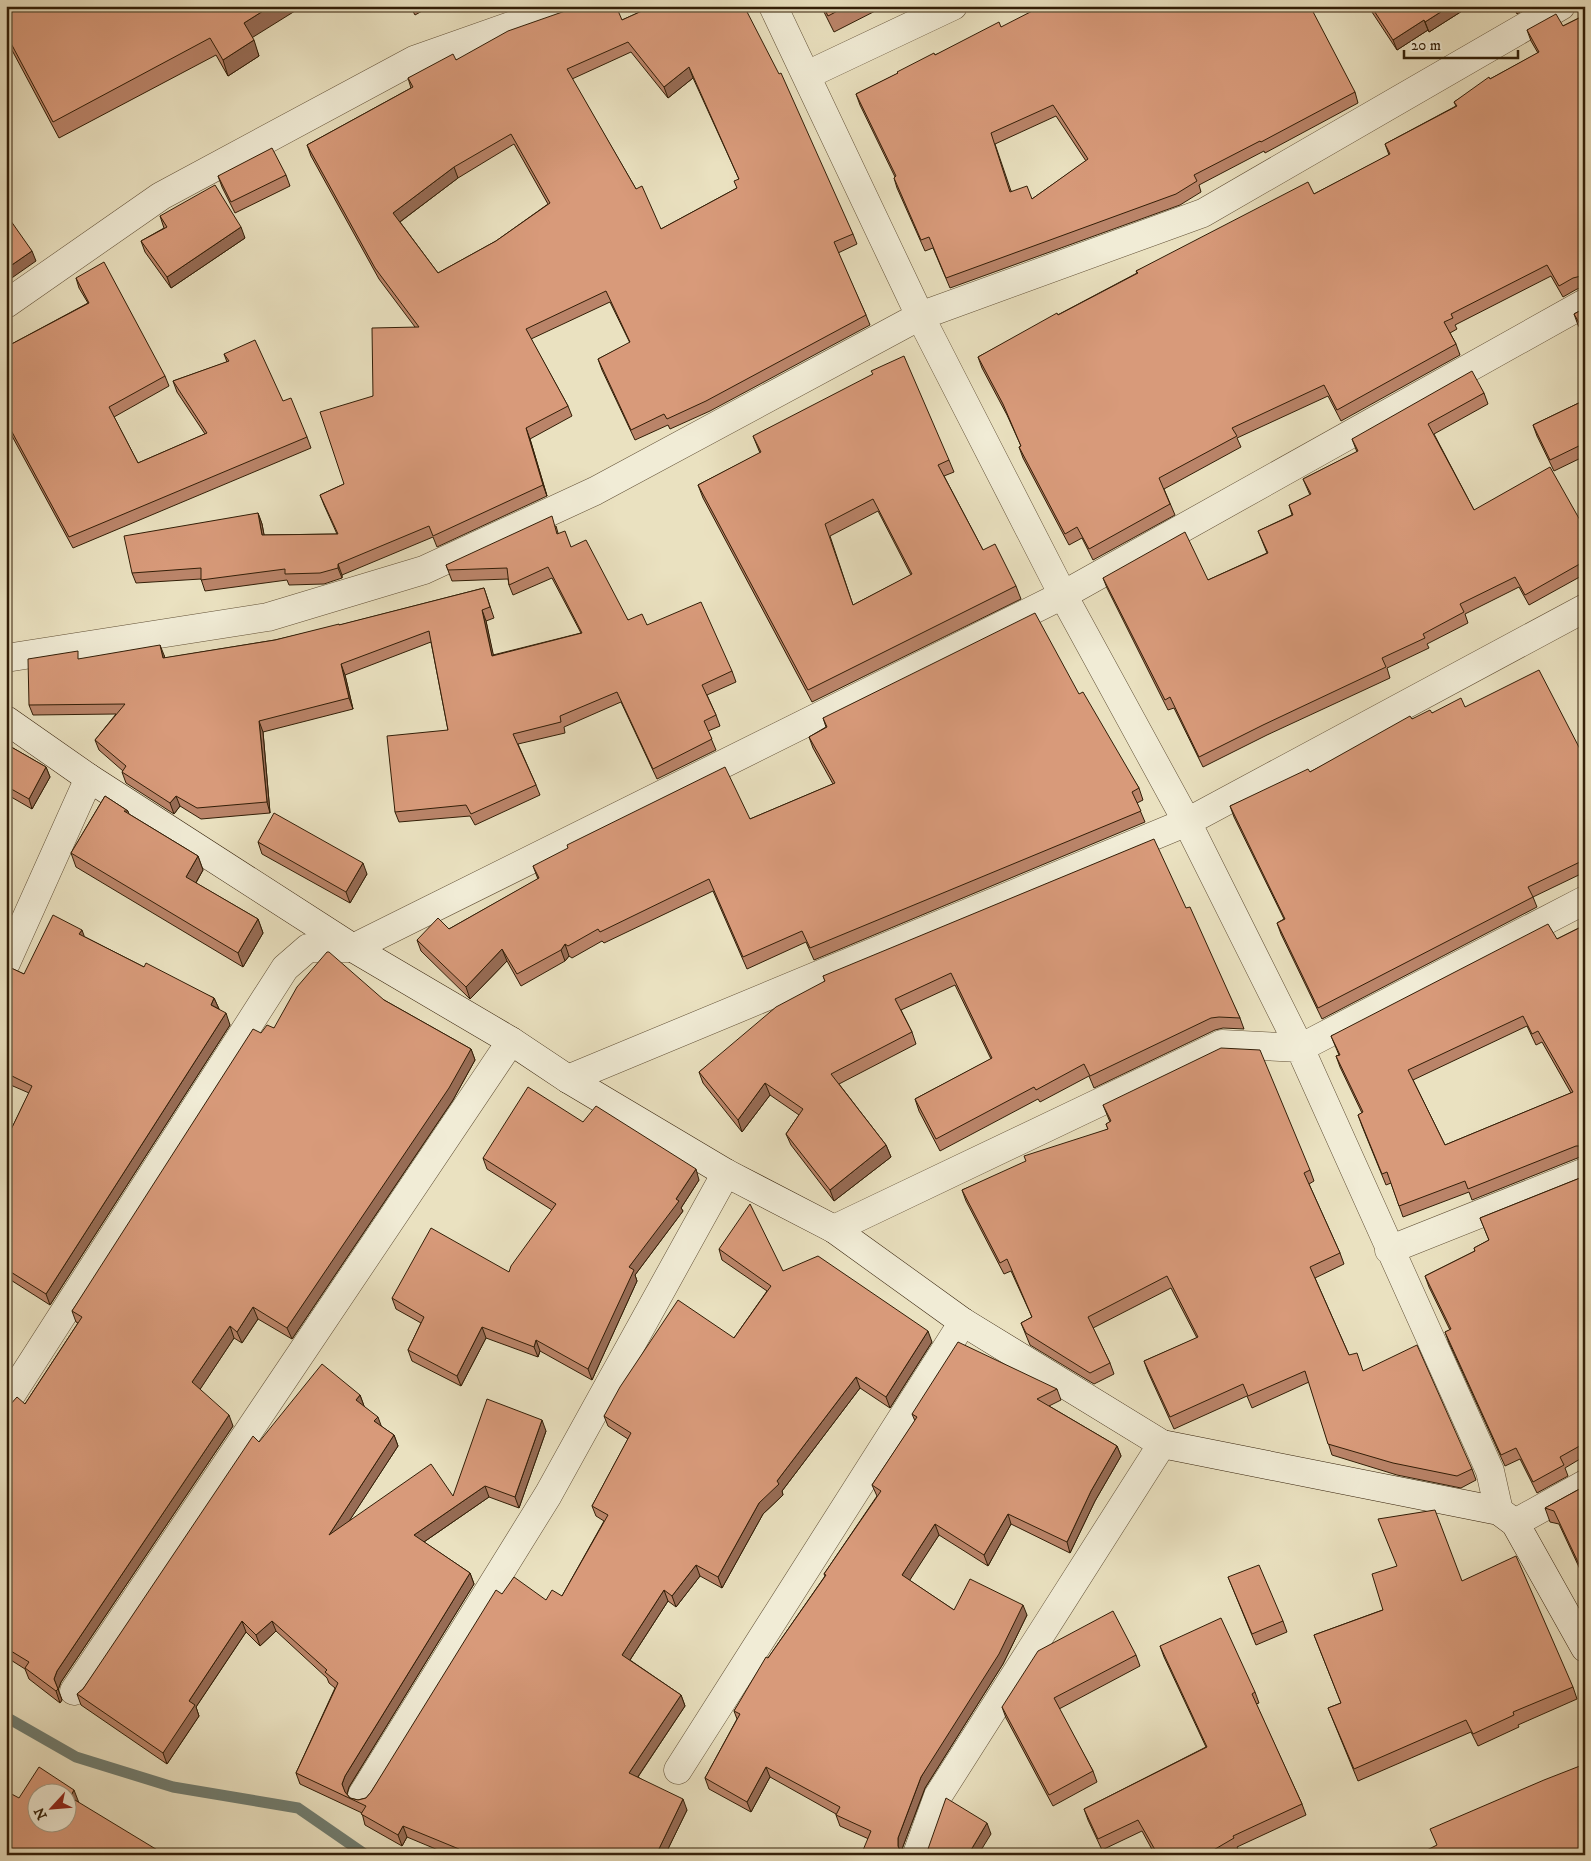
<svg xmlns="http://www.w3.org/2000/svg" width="1591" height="1861" viewBox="0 0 1591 1861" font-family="'IM FELL DW Pica',serif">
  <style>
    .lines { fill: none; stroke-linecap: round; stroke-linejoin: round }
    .stream { stroke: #707d71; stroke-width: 11 }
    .street-casing { stroke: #604f35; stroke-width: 29 }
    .secondary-casing { stroke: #321e07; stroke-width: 29 }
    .street { stroke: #f1ecd6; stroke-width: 28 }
    .secondary { stroke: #f1ecd6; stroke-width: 28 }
    .wall { fill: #ba8469; stroke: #321e07; fill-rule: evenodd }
    .shaded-wall { fill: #976c55; stroke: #321e07 }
    .building { fill: #d89a7a; stroke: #321e07; fill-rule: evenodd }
  </style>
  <rect width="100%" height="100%" fill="#eae1c0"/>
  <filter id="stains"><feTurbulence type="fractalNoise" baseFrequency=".004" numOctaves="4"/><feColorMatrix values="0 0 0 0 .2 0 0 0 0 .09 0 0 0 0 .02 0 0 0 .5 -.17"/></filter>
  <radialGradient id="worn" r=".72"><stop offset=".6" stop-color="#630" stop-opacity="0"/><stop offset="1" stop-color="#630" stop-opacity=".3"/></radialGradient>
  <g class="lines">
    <!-- stream -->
    <path class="stream" d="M6,1717l70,40 97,30 125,21 68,47"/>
    <defs>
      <path id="street" d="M773,6l147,310 143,279 124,227 113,226 190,423 9,40
        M807,75l146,-69
        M6,304l155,-108 253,-136 153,-54
        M6,658l262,-41 156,-47 171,-79 325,-175 283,-103 358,-207
        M6,963l83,-185
        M568,1079l619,-257 398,-214
        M834,1229l388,-185 78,4 285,-148
        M1389,1250l196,-78
        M6,1403l279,-435 23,-20h45l710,-353 522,-292
        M1515,1523l70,-39
        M74,1691l437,-650
        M678,1770l285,-448
        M362,1795l186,-300 178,-322
        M917,1854l21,-58 224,-352"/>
      <path id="secondary" d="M6,720l83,58 264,170 158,93 57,38 158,94 108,56 129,93 199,122 337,67 16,12 70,125"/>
    </defs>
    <!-- street casing -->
    <use href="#street" class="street-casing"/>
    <!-- secondary casing -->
    <use href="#secondary" class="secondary-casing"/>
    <!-- street -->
    <use href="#street" class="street"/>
    <!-- secondary -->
    <use href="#secondary" class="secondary"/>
  </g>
  <!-- wall -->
  <path class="wall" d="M6,6l246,32 7,18 -31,20 -12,-21 -157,83 -53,-99z
    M410,6h21l-16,9z
    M506,6h13l-11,4z
    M653,6l200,228 4,10 -19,9 28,62 4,10 -160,86 -40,18 -2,-4 -33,15 -33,-70 -4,-11 32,-16 -20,-41 -79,37 37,67 4,10 -42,23 17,57 -110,51 -4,-10 -91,38v3l-18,6 -35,1 -2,-5 -82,11 -4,-12 -65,4 -4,-10 126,-60 4,11 2,11 73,-1 -13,-29 -4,-10 24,-11 29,-88 42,-69 -36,-48 -68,-123 -4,-11 104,-57 -3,-10 48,-18 166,-40zM631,52l37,46 25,-20 46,101 -2,9 -76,41 -25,-40 -64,-110zM514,144l34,60 -52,37 -58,32 -38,-51 58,-44z
    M821,6h64l-51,26z
    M1368,6h102l-41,26 -1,-2 -31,20z
    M1513,6h16l-12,8z
    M1585,15v272l-8,2 -14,8 -12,-21 -96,49 2,4 -7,4 6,11 4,11 -119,66 -13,-25 -91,42 4,9 -77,42 11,26 -82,45 -11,-22 -13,7 -46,-87 -4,-11 2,-1 -14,-31 -25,-47 -4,-11 159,-84 -1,-2 178,-77 75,-39 -4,-11 71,-38 -2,-4 36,-23 48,-26 -7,-12 -4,-11 36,-4z
    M1001,27l354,65 3,11 -93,50 -1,-2 -65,34 2,7 -21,13 -230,83 -17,-40 -8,3 -28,-63 -3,-10 1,-1 -35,-72 -4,-11 79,-39zM1056,116l30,45 -54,38 -21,-8 -16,-47z
    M286,175l4,11 -55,27 -13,-26 -4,-11z
    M160,216l85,22 -74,50 -26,-36 -4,-11 23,-13z
    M76,278l89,98 4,10 -55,31 24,46 67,-29 -28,-42 -4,-11 54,-19 -3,-8 59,47 24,36 4,11 -238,100 -67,-123v-78l82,-44 -9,-15z
    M1585,308v28l-7,-11 -4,-11z
    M1484,393l4,11 -54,30 40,76 111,19v45l-56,31 -10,-18 -54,27 3,9 -41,21 2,4 -42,20 3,10 -123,57 -64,32 -29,-59 -6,2 -61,-122 -4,-10 105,2 59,-27 -9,-22 34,-16 -3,-10 21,-10 -7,-16 54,-27 -5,-13z
    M1585,400v56l-31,15 -17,-35 -4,-11z
    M753,436l196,24 5,12 -10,4 39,74 33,36 5,13 -209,103 -109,-204 -5,-13 62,-32zM878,511l33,64 -58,30 -23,-69z
    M556,526l2,7 13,14 57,73 19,5 85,46 4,11 -29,13 9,20 4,11 -12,5 8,19 -59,29 -36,-77 -57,25 1,6 -47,11 18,41 4,10 -65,30 -5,-9 -71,6 -4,-10 53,-82 -17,-88 -86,33 8,34 -90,23 7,81 -69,6 -21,-13 -6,8 -48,-31 -4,-11 1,-1 -24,-21 -4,-10 21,-26 -83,1 -4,-10 135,-50 1,3 110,-18 65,-15 144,-37 10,30 -8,3 7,34 88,-22 -29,-55 -39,17 -4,-10 -1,-6 -56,2 -6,-16z
    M1079,694l60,94 4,12 -6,3 8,19 -331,138 -8,-18 -59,27 -34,-78 -109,52 -2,-2 -30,17 -3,-2 -4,5 -44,25 -14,-25 -37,38 -49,-48 -4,-11 32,-11 89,-50 -5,-13 217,-47 83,-35 -20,-36 -4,-11 17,-10 -3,-9z
    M1465,707l116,44 4,-2v123l-52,25 4,10 -215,112 -41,-85 -4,-11 7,-4 -50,-102 -4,-11 80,-34 102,-53 20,-6z
    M6,744l40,23 4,10 -18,32 -26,-15z
    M105,796l23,15 1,3 69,42 5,14 -7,13 62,36 5,14 -20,34 -167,-100 -5,-14z
    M258,842l109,32 -17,29 -88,-49z
    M1186,908l54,110 4,11 -21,-1 -8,2 -121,58 -5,-12 -49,26 -2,-3 -98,52 -21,-40 -4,-12 76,-40 -36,-74 -54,25 11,22 4,12 -77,40 47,61 5,12 -57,44 -43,-56 -5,-11 13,-19 -29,-20 -28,37 -39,-49 -4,-11 126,-91 -2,-5z
    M1585,925v232h-5l-108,43 -3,-8 -66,25 -12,-34 -5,2 -24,-59 -4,-11 4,-2 -22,-46 -4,-11 3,-1 -8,-19 226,-97zM1527,1026l9,19 6,-3 29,51 -126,52 -32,-65z
    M85,937l59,30 70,31 5,11 11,16 -180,280 -44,-28v-137l23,-47 -23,-10v-117l18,8z
    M384,1000l87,49 4,11 -22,40 -161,239 -34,-20 -16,24 -8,-5 -34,51 33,37 -172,256 -3,8 4,10 -2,3 -31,-24 -4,-10 -19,-12v-251l19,-2 53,-81 -2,-1 -4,-11 189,-278 13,-5z
    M1103,1105l207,65 4,11 -5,3 31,69 4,11 -29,14 34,77 14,16 109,98 4,11 -15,8 -64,-13 -65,-20 -23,-73 -57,26 -5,-12 -73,33 -26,-57 -4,-11 53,-23 -26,-50 -78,40 17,35 4,11 -20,10 -64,-39 -9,-22 11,-6 -21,-46 -7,3 -38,-73 -4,-11 146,-61 -2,-5 4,-2z
    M583,1122l116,58 -18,28 2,3 -48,64 2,6 -45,99 -52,-29 -2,6 -52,-19 -25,48 -49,-25 -4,-11 13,-27 -25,-14 -4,-11 117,-26 43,-62 -65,-41 -4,-11z
    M1585,1176v280l-20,12 3,8 -31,17 -17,-34 -15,7 -56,-123 -4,-11 5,-2 -21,-43 -4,-11 50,-25 -1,-3 15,-8 -9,-22z
    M719,1249l64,22 149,71 -42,66 -30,-20 -78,103 1,4 -20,19 -41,74 -22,-12 -24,31 -8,-6 -38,59 51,35 4,11 -47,71 49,33 -22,45h-215l-43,-18 -5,9 -37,-21 -3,-12 -62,-29 -4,-11 39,-85 -6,-5 -2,-5 -51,-47 -16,15 -14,-14 -50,75 3,9 -32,48 -86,-59 -4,-11 6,-5 176,-247 101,-47 4,11 17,20 13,9 4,11 -49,75 104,-25 93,-65 -27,77 -30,-11 -65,45 46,31 4,11 -125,203 -2,7 3,4 8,2 8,-2 5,-6 131,-198 44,6 16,-4 42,-75 -8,-5 -4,-10 36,-67 -20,-13 -4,-10 130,-78 33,-47 -45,-31z
    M1057,1389l4,11 -12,6 68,40 4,10 -26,45 -25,52 -59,-29 -23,42 -49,-31 -30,45 45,30 73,5 -24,49 -78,124 -23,61v5l-62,-28 -4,-11v-1l-66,-37 -19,35 -42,-23 -4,-11 32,-59 -3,-8 34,-53 57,-82 -1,-2 53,-78 -5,-11 43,-64 -3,-7z
    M1585,1486v94l-26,-56 -9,-2 -5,-14z
    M1228,1577l55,44 4,11 -31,13z
    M1462,1581l111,106 4,12 -59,26 1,2 -41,19 -7,-14 -113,49 -30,-73 13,-5 -27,-68z
    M1160,1646l95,46 4,11 -3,1 46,100 4,11 -69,32 1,2 -10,6h-73l-13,-24 -40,19 -14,-30 -4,-11 122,-62 -42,-90z
    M1136,1655l4,11 -81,43 34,62 4,11 -44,24 -47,-88 -4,-11z"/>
  <!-- shaded-wall -->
  <path class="shaded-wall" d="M271,6h32l-53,33 -6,-16z
    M1450,6h20l-41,26 -4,-10z
    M1424,20l4,10 -31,20 -4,-10z
    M254,40l5,16 -31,20 -5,-16z
    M689,67l4,11 -25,20 -4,-11z
    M454,167l4,11 -61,46 -4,-11z
    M241,227l4,11 -74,50 -4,-11z
    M32,251l4,10 -30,21v-13z
    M526,428l4,11 17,57 -4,-11z
    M258,513l4,11 4,21 -4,-10z
    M338,564l4,11v3l-4,-10z
    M482,610l4,11 10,46 -4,-11z
    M160,645l4,10 3,14 -4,-11z
    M341,664l4,11 8,34 -4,-11z
    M259,721l4,11 7,81 -3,-11z
    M46,767l4,10 -18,32 -3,-10z
    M176,796l4,10 -6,8 -4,-11z
    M198,856l5,14 -12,21 -5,-14z
    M363,863l4,11 -17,29 -4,-11z
    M258,919l5,14 -20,34 -5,-14z
    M82,930l4,11 -7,-7z
    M565,944l4,12 -4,5 -4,-11z
    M502,949l5,12 -37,38 -4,-12z
    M214,998l5,11 -8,-4z
    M226,1013l4,12 -180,280 -4,-11z
    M471,1049l4,11 -22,40 -161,239 -5,-11z
    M765,1083l5,12 -28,37 -4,-12z
    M886,1145l5,12 -57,44 -4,-11z
    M696,1169l3,11 -18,28 2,3 -48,64 2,6 -45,99 -4,-11 41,-102 47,-68z
    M253,1307l5,12 -16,24 -5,-11z
    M230,1326l4,12 -37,56 -5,-12z
    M482,1327l4,11 -25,48 -4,-10z
    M928,1331l4,11 -42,66 -4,-11z
    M536,1340l4,11 -2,6 -4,-10z
    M856,1377l4,11 -78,103 1,4 -20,19 -41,74 -4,-11 41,-74 18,-22z
    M360,1395l4,11 -4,5 -4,-11z
    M229,1415l4,11 -172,256 -3,8 -4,-11 3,-8z
    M378,1417l4,11 -8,-7z
    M542,1420l4,11 -27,77 -4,-11z
    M394,1435l4,11 -65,100 -4,-11z
    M1117,1446l4,10 -26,45 -25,52 -3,-11 24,-51z
    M485,1486l4,11 -71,49 -4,-11z
    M1008,1514l3,10 -23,42 -4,-11z
    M935,1524l4,11 -33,51 -4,-11z
    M696,1565l4,11 -24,31 -4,-11z
    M470,1573l4,11 -125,203 -3,10 -4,-13 3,-8z
    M664,1590l4,11 -42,65 -4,-11z
    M1023,1605l4,10 -24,49 -78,124 -23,61v6l-4,-9v-8l23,-61z
    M242,1621l4,11 -50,75 3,9 -32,48 -4,-11 26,-52z
    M272,1621l4,10 -16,15 -4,-11z
    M58,1689l4,11 -2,3 -4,-12z
    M681,1695l4,11 -52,78 -4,-11z
    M766,1767l4,10 -19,35 -4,-10z
    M74,1790l5,13 -9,-6z
    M683,1799l4,11 -22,45h-9z
    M987,1823l4,11 -13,21h-10z
    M403,1826l4,11 -5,9 -4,-11z"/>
  <!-- building -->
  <path class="building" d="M6,6h265l-27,17 10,17 -31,20 -13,-22 -157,84 -47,-88z
    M574,6h42l6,14 31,-14h91l35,68 2,-1 72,161 -19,8 32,73 -160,86 -39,18 -3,-5 -33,16 -33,-71 32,-17 -24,-51 -80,38 42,77 -42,22 17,57 -110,51 -4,-10 -91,38v4l-18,5 -35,1v-5l-84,11v-12l-69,5 -8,-37 134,-23 4,22 76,-1 -18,-39 24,-11 -24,-72 53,-16 -1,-68 47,-1 -44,-59 -68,-123 106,-58 -5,-9 45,-24 3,6 52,-29 60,-21zM628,42l36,45 25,-20 50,112 -5,2 3,7 -76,41 -19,-43 -6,3 -69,-120zM511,134l39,69 -54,38 -58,32 -45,-60 61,-46z
    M823,6h24l-19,10z
    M1042,6h268l45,86 -94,50 -1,-1 -66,34 3,6 -21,13 -230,84 -17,-41 -8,3 -27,-62 2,-2 -40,-82 42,-21 -1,-1 37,-19 1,2 64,-33 2,5zM1053,105l35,54 -56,40 -5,-13 -17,6 -19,-59z
    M1371,6h79l-25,16 -1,-2 -31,20z
    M1556,14l7,12 22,-11v262l-4,-1 -8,2 -14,8 -12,-21 -96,49 2,4 -9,4 12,22 -119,66 -13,-25 -92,43 5,8 -78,42 11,26 -81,45 -12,-22 -12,7 -46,-87 2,-1 -18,-42 -25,-47 79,-44 1,2 80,-42 -2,-2 172,-89 6,12 76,-40 -5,-10 72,-38 -3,-4 35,-25 1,2 49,-27 -12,-22z
    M272,148l14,27 -55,27 -13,-26z
    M215,185l26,42 -74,50 -26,-36 26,-14 -7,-11z
    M6,214l26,37 -26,18z
    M104,262l61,114 -56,31 29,56 69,-30 -34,-52 56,-20 -5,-7 31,-14 28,61 8,-3 16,39 -238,100 -63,-116v-74l83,-44 -13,-25z
    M1585,308v25l-11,-19z
    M904,356l45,104 -11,5 45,85 12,-6 21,42 -208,104 -110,-205 63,-33 -8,-16 120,-62 -2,-3zM873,499l39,75 -59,31 -28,-81z
    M1472,371l12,22 -56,31 46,86 76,-43 35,62v32l-60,34 -10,-18 -55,27 4,8 -41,22 2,4 -43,20 4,9 -123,58 -64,32 -29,-60 -5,3 -62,-122 82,-46 23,48 60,-27 -10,-22 35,-16 -4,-10 22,-11 -8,-15 55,-28 -6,-12z
    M1585,400v43l-35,17 -17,-35z
    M552,516l5,18 8,-3 6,16 15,-7 42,80 14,-6 5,11 54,-23 31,69 -30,14 14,30 -12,6 8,18 -59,30 -36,-77 -57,24 1,6 -48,12 23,51 -65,29 -5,-9 -71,7 -8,-76 61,-6 -19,-99 -88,33 8,34 -90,23 8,81 -70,6 -21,-12 -6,7 -48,-31 4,-6 -31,-26 30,-36 -96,1 -1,-46 50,-8v8l82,-14 3,13 112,-18 64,-16v1l145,-37 6,19 -8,3 10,46 90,-23 -34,-66 -39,18 -2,-17 -59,2 -2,-5z
    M1035,613l44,81 4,-2 56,96 -7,4 9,19 -331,137 -8,-17 -59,26 -34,-78 -109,53 -2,-3 -30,17 -3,-2 -4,6 -44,24 -15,-25 -36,38 -49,-47 21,-22 11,11 90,-51 -6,-12 35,-18 -1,-3 158,-78 25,52 85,-36 -26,-46 18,-10 -4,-9z
    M1539,670l42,81 4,-2v117l-3,-5 -54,26 5,10 -215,111 -41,-85 8,-4 -55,-113 78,-37 2,3 100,-56 2,3 18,-9 2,3 29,-15 4,9z
    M6,744l40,23 -17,32 -23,-13z
    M105,796l23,15h-4l74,45 -12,21 72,42 -20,34 -167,-100z
    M274,813l89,50 -17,29 -88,-50z
    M1154,839l32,69 4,-1 50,111 -21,-1 -8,1 -121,58 -6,-12 -48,26 -2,-3 -98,52 -21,-40 77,-41 -41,-85 -56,26 17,33 -81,42 55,71 -56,45 -44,-56 17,-25 -38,-26 -27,37 -39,-48 77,-65 49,-26 -2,-5z
    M53,915l29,15 -3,4 65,33 2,-4 68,35 -3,7 15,8 -180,281 -40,-25v-129l26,-54 -26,-13v-107h1l17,8z
    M1548,924l9,15 28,-14v221h-9l-108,43 -3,-8 -66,25 -12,-34 -5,2 -24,-59 5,-3 -27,-56 4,-1 -9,-19zM1523,1016l9,18 6,-3 35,61 -128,53 -37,-75z
    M327,952h2l55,48 87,49 -22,39 -162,240 -34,-21 -16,25 -7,-6 -38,56 37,33 -172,256 -3,8 4,10 -2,2 -31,-23 4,-6 -23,-14v-242h3l8,-9 8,7 57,-87 -10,-6 181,-282 8,4 6,-8 7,3 23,-41z
    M1221,1048l39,2 50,120 -6,3 36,80 -30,14 39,88 8,-2 6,18 54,-26 55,124 -15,7 -64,-13 -65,-19 -23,-73 -57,25 -5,-12 -73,33 -26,-56 54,-24 -31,-61 -79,41 22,46 -20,10 -64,-40 -5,-10 11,-6 -25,-58 -7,4 -38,-73 64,-29 -2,-5 84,-27 -2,-5 5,-3 -8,-16z
    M528,1087l55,35 13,-16 100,63 -20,30 3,2 -50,66 5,3 -46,99 -52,-29 -2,7 -52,-20 -25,49 -49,-26 16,-33 -32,-19 39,-70 78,44 2,-6 45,-62 -73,-46z
    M1585,1176v267l-25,14 4,8 -31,17 -17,-34 -15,7 -56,-123 6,-3 -26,-53 50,-25 -1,-3 15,-8 -9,-22z
    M750,1204l33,67 35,-15 110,75 -42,66 -30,-20 -79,104 2,3 -20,19 -41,74 -22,-12 -24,31 -8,-6 -42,65 59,40 -52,78 54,26 -27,56h-61l-7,-4 -2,4h-125l-4,-2 2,-4 -56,-23 -5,9 -37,-21 5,-8 -70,-33 42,-90 -13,-11 2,-2 -55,-49 -16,14 -14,-14 -53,80 6,4 -32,48 -86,-59 6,-5 170,-253 6,6 63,-78 38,31 -4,5 22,17 -4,4 20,14 -65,100 102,-71 22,32 34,-97 55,21 -27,77 -30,-11 -71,49 56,38 -125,203 -3,8 3,8 5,6 8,2 8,-2 5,-6 125,-202 6,4 12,-17 32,23 6,-10 10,6 46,-81 -16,-9 39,-73 -27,-17 16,-29 58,-87 56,38 37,-52 -52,-37z
    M958,1342l99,47 -20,10 80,47 -26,45 -24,51 -59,-28 -24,41 -49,-31 -33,51 52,35 16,-31 53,26 -24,49 -78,123 -23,61v8l3,7 2,2h-42l10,-24 -35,-16 4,-8 -74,-40 -19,35 -42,-24 35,-64 -6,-3 32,-54 2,1 58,-83 -2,-1 57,-83 -9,-6 45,-68 -5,-3z
    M1585,1486v91l-31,-66 -9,-3z
    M1435,1510l27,71 54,-25 57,131 -60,25 1,3 -41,19 -7,-14 -112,49 -26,-61 13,-5 -27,-68 69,-25 -11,-36 25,-8 -19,-47z
    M1259,1565l24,56 -31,13 -24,-57z
    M1113,1611l23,44 -82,43 39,73 -44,24 -47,-88 36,-56z
    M1221,1618l34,74 -3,2 50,110 -69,32 1,2 -29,17h-47l-20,-35 -40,19 -14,-30 123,-62 -47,-101z
    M1585,1764v91h-168l20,-10 -7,-16 114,-49z
    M39,1767l35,23 -4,7 89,54 -2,4h-151v-64l13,7zM38,1794h30v30h-30z
    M946,1798l41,25 -19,32h-44l4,-6z"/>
  <!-- margin -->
  <rect width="1591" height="1861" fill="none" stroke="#eae1c0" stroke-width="25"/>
  <rect x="8" y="8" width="1576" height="1846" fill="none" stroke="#321e07" stroke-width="2.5"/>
  <rect x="12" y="12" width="1566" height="1836" fill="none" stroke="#321e07"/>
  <!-- north arrow -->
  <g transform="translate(52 1808) rotate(244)"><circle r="24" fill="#f1ecd6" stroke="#a59a83"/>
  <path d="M0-4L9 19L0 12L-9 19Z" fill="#8f2418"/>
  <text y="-8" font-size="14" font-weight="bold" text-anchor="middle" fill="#321e07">N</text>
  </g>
  <!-- scale -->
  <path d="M1404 50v8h114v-8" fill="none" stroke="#321e07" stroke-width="2.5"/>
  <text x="1411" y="50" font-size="15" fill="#321e07" stroke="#f1ecd6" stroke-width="4" paint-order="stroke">20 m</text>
  <rect width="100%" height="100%" filter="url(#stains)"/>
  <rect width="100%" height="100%" fill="url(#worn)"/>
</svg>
